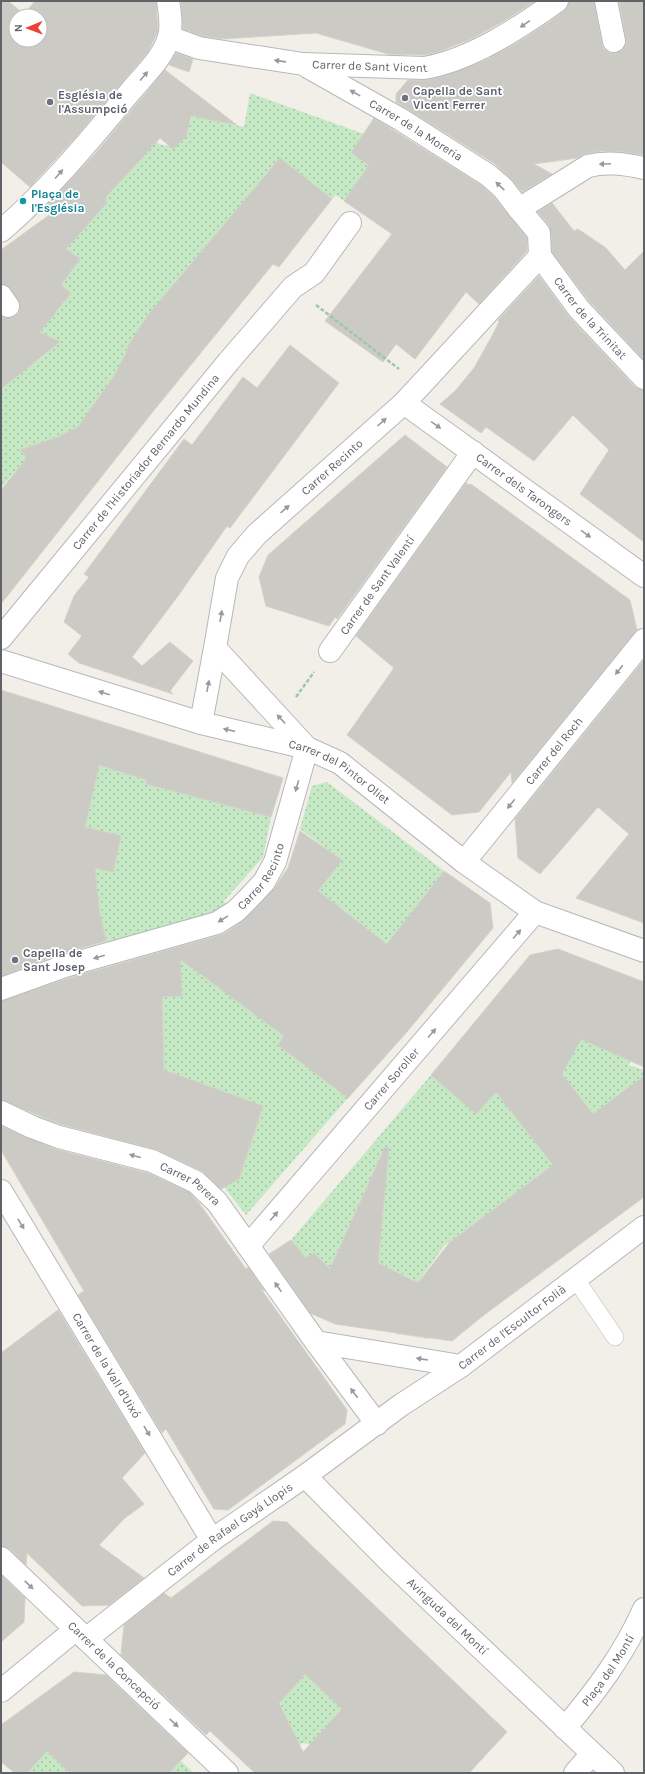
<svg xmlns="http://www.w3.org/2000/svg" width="645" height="1774" viewBox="0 0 645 1774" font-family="Karla,sans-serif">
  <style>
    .green { fill: url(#green-dots) }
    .building { fill: #cccac5; stroke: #d6d1c6; fill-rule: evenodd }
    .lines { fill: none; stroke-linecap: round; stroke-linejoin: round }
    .lane-casing { stroke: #b5b8bc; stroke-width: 18 }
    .street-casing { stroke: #b5b8bc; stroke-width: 24 }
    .path { stroke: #9cc7a9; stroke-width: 2.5; stroke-dasharray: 4 2; stroke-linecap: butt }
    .lane { stroke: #fff; stroke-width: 17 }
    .street { stroke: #fff; stroke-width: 22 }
    .oneway { fill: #979a9d }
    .worship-dot { fill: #6b7280; stroke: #fff; stroke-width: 1.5 }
    .culture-dot { fill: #0f9aa8; stroke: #fff; stroke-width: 1.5 }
    .labels { text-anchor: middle; stroke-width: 3.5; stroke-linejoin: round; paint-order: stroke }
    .street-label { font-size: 12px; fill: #5f6368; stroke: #fff }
    .worship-label { font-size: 12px; font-weight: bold; fill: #5b616d; stroke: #fff; text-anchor: start }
    .culture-label { font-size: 12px; font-weight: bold; fill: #0d838f; stroke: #fff; text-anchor: start }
  </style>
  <defs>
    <pattern id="green-dots" width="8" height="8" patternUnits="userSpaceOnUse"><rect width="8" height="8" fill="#c5e8c5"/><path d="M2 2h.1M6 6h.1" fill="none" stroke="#a3c0a4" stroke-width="1.8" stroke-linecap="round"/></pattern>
  </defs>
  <rect width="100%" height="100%" fill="#f1efe8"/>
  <!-- green -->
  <path class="green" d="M250,93l114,41 -13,19 18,12 -25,36 -8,-6 -4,4 -52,-41 -132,157 -20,31 -2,7 -12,23 -36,52 -19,9 -39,13 7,8 -26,30v-99l32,-30 3,3 16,-13 3,-9 -15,-8 31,-39 -10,-8 19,-26 -8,-6 -13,20 3,-20 45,-50 -2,-5 37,-42 11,-16 8,5 14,1 11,-9 6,-21 52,11z
    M87,762l60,18 -1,4 125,33 -8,40 -39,44 2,4 -15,10 -104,30 -8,-36 -73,-56 87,19 -28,-45 8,-36z
    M327,782l117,89 -56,73 -70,-53 24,-31 -42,-31 12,-43z
    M182,946l17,28 87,59 -8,12 70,53 -102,117 -22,-28 15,-8 24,-73 -100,-35 -8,22 -15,-4 6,-21 -21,-5 -5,18 -22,-5 5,-17 -26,-4 -20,70 -39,-18 3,-6 17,7 9,-19 -16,-6 11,-31 102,-15 2,16 17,-2 -1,-54 20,-1 -2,-32h-18v-13z
    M630,977l14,5v44l-15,39 15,5v25l-51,19 -13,-17 -26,19 -34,7 33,42 -109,81 -26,36 27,14 -15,43 -33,-5 17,-54 -17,-8 -7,23 -15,-5 10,-101 -16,-7 -39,87 -16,-16 -8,5 -15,-18 140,-165 45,39 21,-24 84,-51 16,7 8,-8z
    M322,1654l-5,31 6,6 37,-2 -49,55 -9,-1 -3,3 -39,-88z
    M44,1748l24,23 54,2h-96z
    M181,1761l13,12h-25z"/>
  <!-- building -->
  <path class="building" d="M1,1h7l16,13 11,-13h121l2,30 -10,21 -73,86 -45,49 -29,-25zM16,16h24v24h-24z
    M181,1h354l-31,20 -33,18 -33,13 -15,3 -35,-1 -72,-21 -93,6 -21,-3 -19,-7z
    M569,1h25l8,43 2,5 6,4h6l7,-3 3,-5v-6l-7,-38h25v154l-20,-3 -22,-1 -17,3 -8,4 -43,6 18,10 -30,18 -11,-13 -16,-15 -99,-62v-8l12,-14h19l17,-4 38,-14 35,-19 32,-21 15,-11z
    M176,53l17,6 -4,13 -20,-7z
    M165,70l72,55 -46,-9 -5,21 -13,12 -13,-11 -5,6h-2l-1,3 -47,51 2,5 -41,46 14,10 -19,26 10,8 -31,39 20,10 -59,47v-73l8,2 6,-2 4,-4 1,-7 -9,-16 -10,-5v-34l55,-40 -8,-6 46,-49z
    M374,118l107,67 13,12 33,41v13l-48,53 -13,-12 -51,67 -19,-15 -13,18 -58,-41 67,-87 -48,-33 25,-36 -18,-12z
    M280,158l52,41 -53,68 -6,-3 -122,150 -150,190v-114l26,-32 -7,-8 38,-13 20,-10 36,-51 12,-23 2,-7 20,-31z
    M552,203l22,28 4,-2 28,19 19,22 19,-19v109l-55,-59 -37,-49 -1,-20 -2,-7 -11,-13z
    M539,276l31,42 65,69 9,3v152l-64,-48 29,-44 -36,-35 -39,46 -48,-34 -5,6 -41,-29 16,-14 18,-22 18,-32 7,-14 -1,-2z
    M290,345l49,38 -109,145 -3,-2 -49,70 -46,61 10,9 28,-24 23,19 -23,30 3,3 -94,-31 -11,-9 14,-18 -18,-14 10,-26 15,-19 -5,-3 100,-135 8,6 51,-68 14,11z
    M405,435l42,32 -110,152 -2,-2 -6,9 -63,-20 -7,-29 9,-22z
    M466,483l4,2 1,-1 159,116 7,30 -125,153 -1,-11 -32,40 -27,3 -105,-80 47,-67 -38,-32z
    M644,660v263l-68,-25 53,-64 -31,-27 -58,67 -22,-16 -3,-39z
    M1,690l282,88 -12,39 -125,-33 1,-4 -48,-15 -14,62 36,9 -8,36 -18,-4 4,41 7,32 -45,13 -60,22z
    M300,831l42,29 -24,31 69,53 57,-73 46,32 3,25 -87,105 -58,65 -70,-53 6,-9 -104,-77 2,37 -20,1 2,73 99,36 -24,73 -18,10 -19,-18 -45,-21 -94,-25 -62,-25v-99l68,-23 155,-44 19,-13 30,-31 15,-22z
    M558,949l86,33v85l-63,-28 -19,35 31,40 51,-38v121l-160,118 -32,26 -117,-17 -25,-11 -41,-59 22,-14 15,18 8,-5 16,16 55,-122 4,1 -11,115 40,20 32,-41 103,-77 -57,-73 -20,22 -45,-39 99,-120z
    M1,1126l54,23 93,24 41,19 10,11 47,66 2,-2 17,24 -4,-2 86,121 -2,14 -117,86 -14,-1 -48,-80 -4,4 -84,-138 6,-4 -83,-141z
    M58,1310l87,143 -23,25 22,26 -19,14 -26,27 45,33 -35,27 -27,1 -55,-53 -1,12 -16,-16 -9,-3v-193z
    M273,1521l14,1 220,210 -38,41h-214l-45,-42 -4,4 -85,-80 3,-30 40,-32 7,5zM305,1674l37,35 -39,43 -24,-49z
    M1,1575l24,23 -1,24 -23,20z
    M74,1672l32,3 82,78 -19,20h-99l-23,-22 -20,22h-12l-14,-11v-37z"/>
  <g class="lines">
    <defs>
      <path id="lane" d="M575,1278l40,59"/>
      <g id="street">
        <path d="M606,1l8,40"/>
        <path id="s1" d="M169,37l30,11 104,16 121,4c47,-8 95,-40 133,-67"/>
        <path id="s2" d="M308,67l92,52 88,56 15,13 16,21 69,-43c19,-5 37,-2 56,2"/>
        <path d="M519,209l20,24 1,23"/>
        <path d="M1,231c48,-41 89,-91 129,-139 14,-17 33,-34 39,-55 3,-11 1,-24 -1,-36"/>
        <path id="s3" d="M540,256l39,53 65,69"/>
        <path d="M1,296l7,10"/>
        <path id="s4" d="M404,403l240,173"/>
        <path id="s5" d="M1,638l228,-277 64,-74 21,-14 36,-50"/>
        <path id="s6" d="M330,651l143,-199"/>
        <path id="s7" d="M1,661l200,62 106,25 33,15 124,99 71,50 109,39"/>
        <path d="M201,723l14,-75"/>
        <path id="s8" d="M307,748l-92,-100 12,-70 11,-22 19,-22 147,-131 136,-147"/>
        <path id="s9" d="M464,862l180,-222"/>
        <path id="s10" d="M1,989l64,-23 152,-43 19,-12 10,-10 18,-19 6,-11 5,-9 32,-114"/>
        <path id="s11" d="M1,1112l31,15 27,10 93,24 44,21 21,20 99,140 61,82"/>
        <path id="s12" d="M1,1191l211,349"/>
        <path id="s13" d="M248,1246l287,-334"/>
        <path d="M316,1342l145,24"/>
        <path id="s14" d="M305,1476l86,87 222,210"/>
        <path id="s15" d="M1,1558l226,215"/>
        <path id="s16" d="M86,1639l126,-99 93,-64 96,-71 60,-39 183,-139"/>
        <path d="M1,1691l74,-61"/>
        <path id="s17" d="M565,1728c32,-38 59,-74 79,-119"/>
        <path d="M575,1773l17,-19"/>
      </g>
    </defs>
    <!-- lane casing -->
    <use href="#lane" class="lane-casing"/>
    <!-- street casing -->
    <use href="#street" class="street-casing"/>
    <!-- path -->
    <path class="path" d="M316,305l83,64
      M296,697l18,-25"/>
    <!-- lane -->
    <use href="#lane" class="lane"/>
    <!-- street -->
    <use href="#street" class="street"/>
  </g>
  <!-- one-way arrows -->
  <defs><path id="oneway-solid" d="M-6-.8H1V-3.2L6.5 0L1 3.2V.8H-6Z"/></defs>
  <g class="oneway">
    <use href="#oneway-solid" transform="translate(525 24) rotate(145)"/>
    <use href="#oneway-solid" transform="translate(280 61) rotate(-172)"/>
    <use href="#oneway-solid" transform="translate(144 76) rotate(-50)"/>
    <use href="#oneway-solid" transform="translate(355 93) rotate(-151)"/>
    <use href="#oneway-solid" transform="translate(605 164) rotate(178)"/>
    <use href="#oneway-solid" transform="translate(59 174) rotate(-49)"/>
    <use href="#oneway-solid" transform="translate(500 186) rotate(-137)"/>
    <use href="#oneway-solid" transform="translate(382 422) rotate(-42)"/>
    <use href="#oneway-solid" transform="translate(436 425) rotate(35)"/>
    <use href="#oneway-solid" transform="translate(285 509) rotate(-42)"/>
    <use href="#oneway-solid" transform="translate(586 534) rotate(36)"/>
    <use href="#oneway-solid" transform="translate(221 616) rotate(-80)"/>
    <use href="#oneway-solid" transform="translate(619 670) rotate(129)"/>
    <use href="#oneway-solid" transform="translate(208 686) rotate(-79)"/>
    <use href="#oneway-solid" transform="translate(104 693) rotate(-163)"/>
    <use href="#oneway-solid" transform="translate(281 719) rotate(-133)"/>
    <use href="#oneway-solid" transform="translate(229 730) rotate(-167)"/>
    <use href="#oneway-solid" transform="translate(297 786) rotate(106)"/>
    <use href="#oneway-solid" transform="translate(511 804) rotate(129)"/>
    <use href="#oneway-solid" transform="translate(223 919) rotate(148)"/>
    <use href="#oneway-solid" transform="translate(517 934) rotate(-49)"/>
    <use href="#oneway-solid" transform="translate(99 957) rotate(164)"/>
    <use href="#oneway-solid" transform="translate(432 1033) rotate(-49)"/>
    <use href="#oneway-solid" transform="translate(135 1156) rotate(-165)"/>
    <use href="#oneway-solid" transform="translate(274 1216) rotate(-49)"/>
    <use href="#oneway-solid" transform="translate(21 1224) rotate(59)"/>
    <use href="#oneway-solid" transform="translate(278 1287) rotate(-125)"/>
    <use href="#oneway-solid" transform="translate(422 1359) rotate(-171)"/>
    <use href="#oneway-solid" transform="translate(354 1393) rotate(-127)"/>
    <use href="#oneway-solid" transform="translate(147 1431) rotate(59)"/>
    <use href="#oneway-solid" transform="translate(29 1585) rotate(44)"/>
    <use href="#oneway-solid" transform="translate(174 1723) rotate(43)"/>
  </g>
  <!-- markers -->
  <g class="worship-dot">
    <circle cx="405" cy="98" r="4"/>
    <circle cx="50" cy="102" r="4"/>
    <circle cx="15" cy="960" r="4"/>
  </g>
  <circle class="culture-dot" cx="23" cy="201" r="4"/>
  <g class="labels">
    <!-- street labels -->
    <g class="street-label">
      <text dy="4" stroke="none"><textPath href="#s1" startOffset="204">Carrer de Sant Vicent</textPath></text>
      <text dy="4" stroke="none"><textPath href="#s2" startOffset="125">Carrer de la Moreria</textPath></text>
      <text dy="4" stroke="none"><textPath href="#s3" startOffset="80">Carrer de la Trinitat</textPath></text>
      <text dy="4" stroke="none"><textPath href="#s5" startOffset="228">Carrer de l'Historiador Bernardo Mundina</textPath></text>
      <text dy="4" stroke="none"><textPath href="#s8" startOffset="361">Carrer Recinto</textPath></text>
      <text dy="4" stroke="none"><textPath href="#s4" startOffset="148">Carrer dels Tarongers</textPath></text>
      <text dy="4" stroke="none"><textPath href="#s6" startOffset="81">Carrer de Sant Valentí</textPath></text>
      <text dy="4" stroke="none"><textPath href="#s9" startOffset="143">Carrer del Roch</textPath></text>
      <text dy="4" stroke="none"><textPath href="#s7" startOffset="358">Carrer del Pintor Oliet</textPath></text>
      <text dy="4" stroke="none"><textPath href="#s10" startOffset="292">Carrer Recinto</textPath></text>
      <text dy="4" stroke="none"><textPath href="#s13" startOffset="220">Carrer Soroller</textPath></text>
      <text dy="4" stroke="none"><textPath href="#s11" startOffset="204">Carrer Perera</textPath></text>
      <text dy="4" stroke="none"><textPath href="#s16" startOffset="528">Carrer de l'Escultor Folià</textPath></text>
      <text dy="4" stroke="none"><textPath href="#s12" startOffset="204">Carrer de la Vall d'Uixó</textPath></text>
      <text dy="4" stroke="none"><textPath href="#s16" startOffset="181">Carrer de Rafael Gayá Llopis</textPath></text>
      <text dy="4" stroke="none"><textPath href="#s14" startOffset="200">Avinguda del Montí</textPath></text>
      <text dy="4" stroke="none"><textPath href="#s15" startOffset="156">Carrer de la Concepció</textPath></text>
      <text dy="4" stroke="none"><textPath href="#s17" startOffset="72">Plaça del Montí</textPath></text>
    </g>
    <!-- worship labels -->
    <g class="worship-label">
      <text x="413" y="95">Capella de Sant<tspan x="413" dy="14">Vicent Ferrer</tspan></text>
      <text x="58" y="99">Església de<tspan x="58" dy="14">l'Assumpció</tspan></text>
      <text x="23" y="957">Capella de<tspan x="23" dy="14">Sant Josep</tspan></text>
    </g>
    <!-- culture labels -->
    <g class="culture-label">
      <text x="31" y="198">Plaça de<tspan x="31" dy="14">l'Església</tspan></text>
    </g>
  </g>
  <!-- border -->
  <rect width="645" height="1774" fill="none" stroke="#5f6368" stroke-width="4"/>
  <!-- north arrow -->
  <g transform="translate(28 28) rotate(269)"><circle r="19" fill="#ffffff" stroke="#bfc1c3"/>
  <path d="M0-3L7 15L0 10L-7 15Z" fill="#ea4335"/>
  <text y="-6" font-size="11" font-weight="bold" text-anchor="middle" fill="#5f6368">N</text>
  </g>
</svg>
